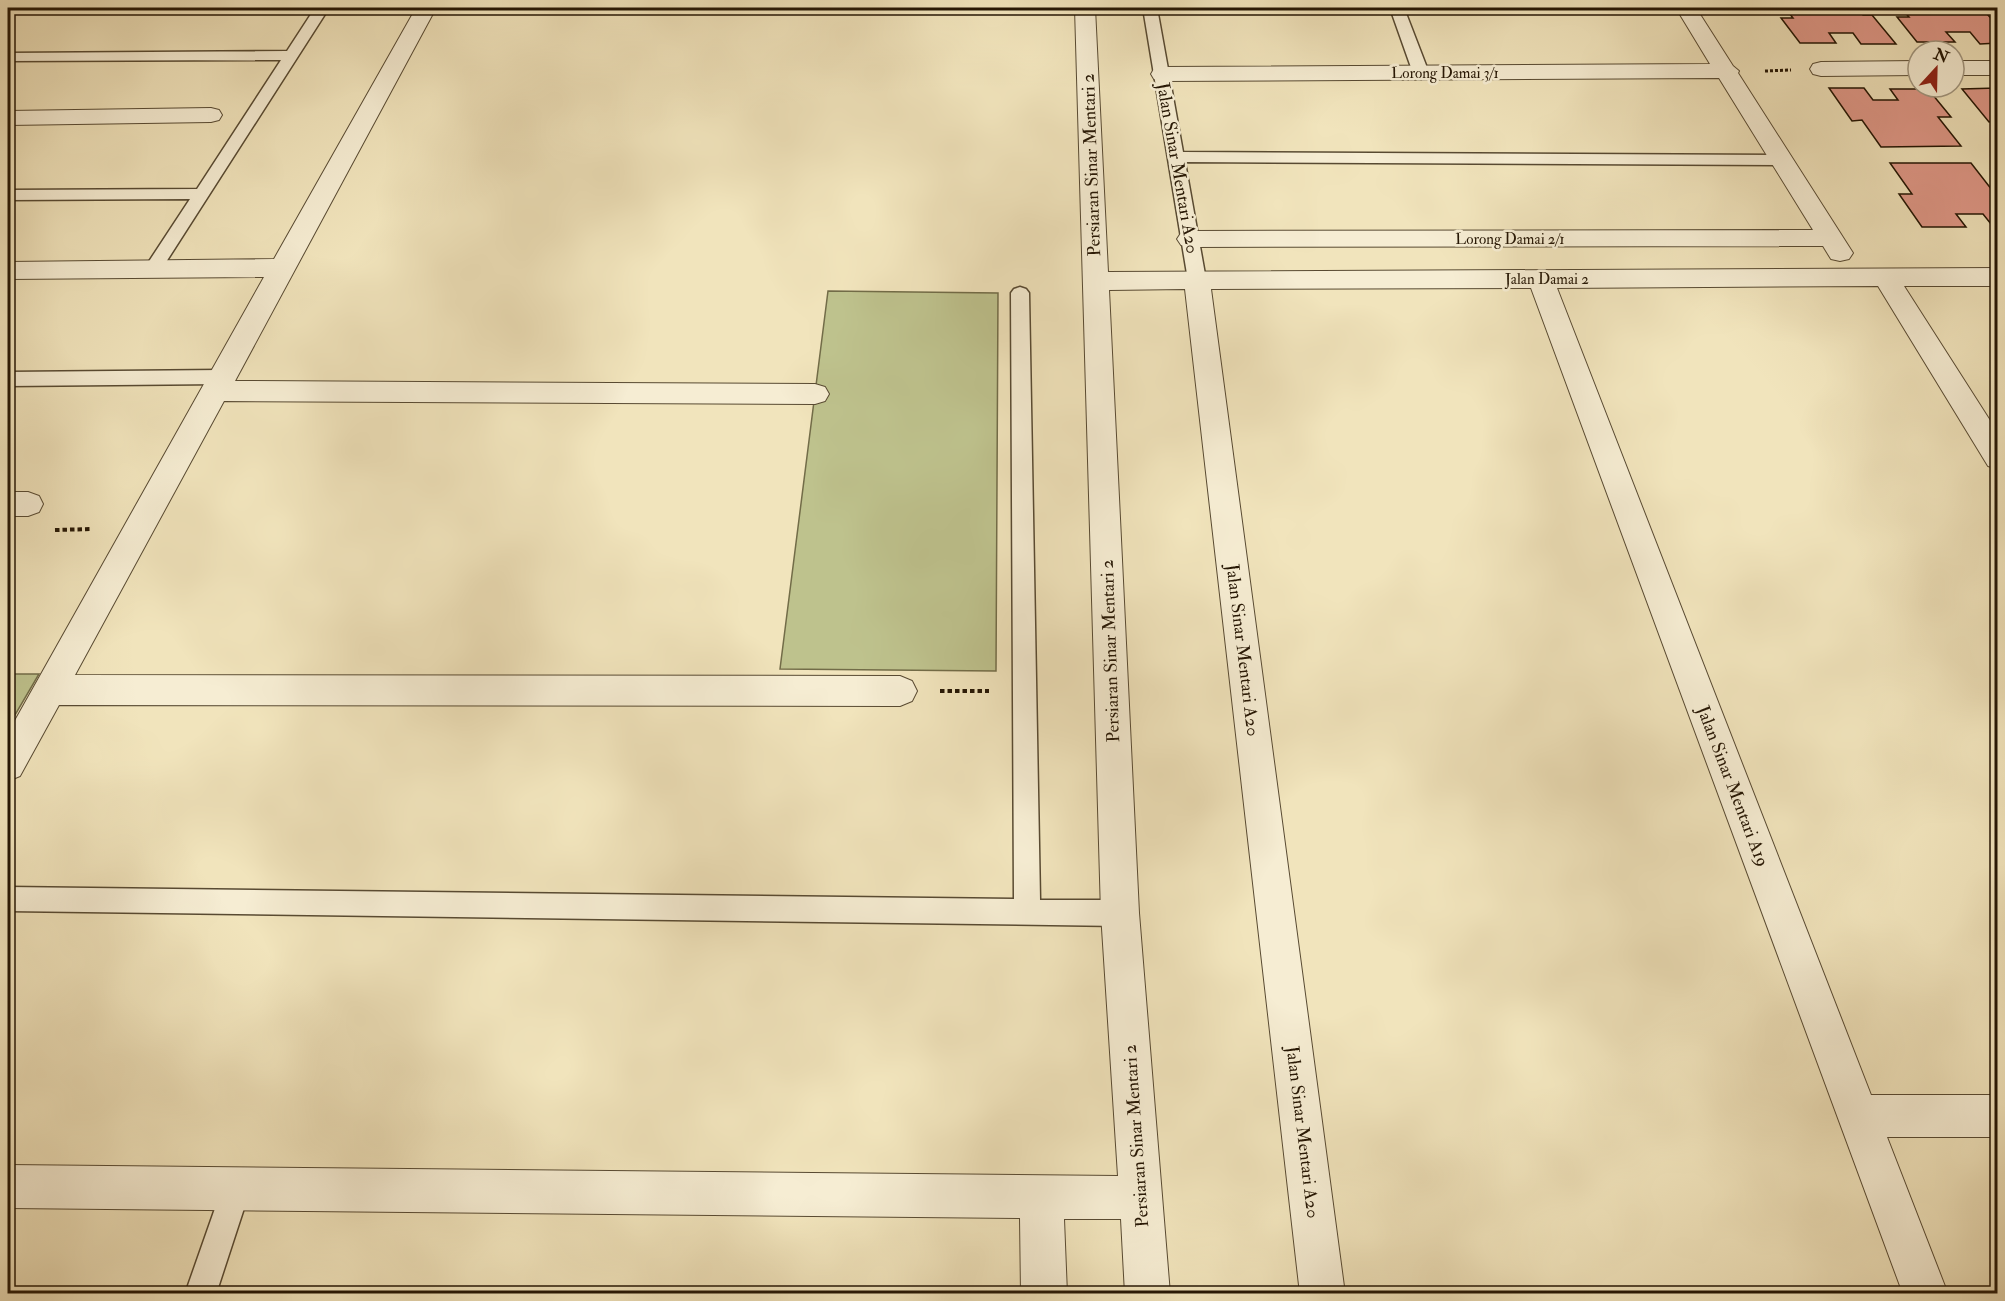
<svg xmlns="http://www.w3.org/2000/svg" width="2005" height="1301" viewBox="0 0 2005 1301" font-family="'IM FELL Double Pica',serif">
  <style>
    .green { fill: #bec28d; stroke: #726c48; stroke-width: 1.5 }
    .building { fill: #df9888; stroke: #251604; stroke-width: 1.5 }
    .lines { fill: none; stroke-linecap: round; stroke-linejoin: round }
    .lane-casing { stroke: #584a32; stroke-width: 3 }
    .street-casing { stroke: #584a32; stroke-width: 2 }
    .path-far1 { stroke: #251604; stroke-width: 3; stroke-dasharray: 3 2; stroke-linecap: butt }
    .path { stroke: #251604; stroke-width: 4; stroke-dasharray: 4.5 3; stroke-linecap: butt }
    .lane { fill: #f6edd3; fill-rule: evenodd }
    .street { fill: #f6edd3; fill-rule: evenodd }
    .labels { text-anchor: middle; stroke-width: 5; stroke-linejoin: round; paint-order: stroke }
    .far-street-label { font-size: 15px; fill: #251604; stroke: #f6edd3 }
    .street-label { font-size: 18px; fill: #251604; stroke: #f6edd3 }
  </style>
  <rect width="100%" height="100%" fill="#f1e4bc"/>
  <filter id="stains"><feTurbulence type="fractalNoise" baseFrequency=".00333" numOctaves="4"/><feColorMatrix values="0 0 0 0 .2 0 0 0 0 .09 0 0 0 0 .02 0 0 0 .5 -.17"/></filter>
  <radialGradient id="worn" r=".72"><stop offset=".6" stop-color="#630" stop-opacity="0"/><stop offset="1" stop-color="#630" stop-opacity=".3"/></radialGradient>
  <!-- green -->
  <path class="green" d="M828,291l170,2 -2,378 -216,-2z
    M8,674h31l-31,53z"/>
  <!-- building -->
  <path class="building" d="M1785,8h72l6,7h9l24,29h-35l-8,-11h-24l7,10h-36l-19,-25h12z
    M1901,8h71l6,6h9l11,12v17l-18,1 -10,-12h-24l9,10h-38l-20,-25h12z
    M1829,88h35l9,12h25l-8,-11h38l23,28h-13l23,29 -80,1 -19,-27 -10,1z
    M1997,88l1,33 -9,1 -27,-33z
    M1890,163h81l21,27h6v39h-3l-12,-15h-27l10,13h-44l-23,-33h13z"/>
  <g class="lines">
    <defs>
      <path id="lane" d="M315,8h14l-170,265h-12l-3,-4 46,-70 -182,1v-10l189,-1 84,-129 -273,1v-8l279,-2z
        M1143,8h14l26,144 596,3 8,5 -8,5 -594,-3 21,118 -3,4h-12l-3,-4z
        M1390,8h14l25,65 -3,3 -5,2 -8,-5z
        M1020,287l6,2 3,4 11,607h80l9,4 4,9 -4,9 -9,4 -1112,-15v-24l1006,12 -3,-606 3,-4z
        M222,370l7,2 3,5 -3,5 -7,2 -214,2v-14z
        M235,1175l10,5 5,10 -34,104h-31l40,-114z"/>
      <path id="street" d="M416,8h20l-201,373 580,3 10,3 4,7 -4,7 -10,3 -591,-3 -149,274 825,1 12,5 5,10 -5,10 -12,5 -841,-1 -39,71 -12,5v-48l256,-456 -256,2v-17l266,-3z
        M1075,8h20l13,264 890,-4v18h-94l94,147v36l-10,-3 -110,-180 -321,2 314,807h127v42h-111l61,157h-45l-372,-1006 -320,1 134,1005h-45l-115,-1005 -76,1 30,623 31,381h-45l-4,-75h-57l3,75h-46l-1,-76 -1012,-10v-43l1110,11 -17,-263z
        M1676,8h20l37,58 6,5 -1,2 115,180 -4,6 -9,2 -9,-2 -8,-13 -633,1 -9,-2 -4,-6 4,-6 9,-2 623,-1 -94,-152 -557,3 -8,-2 -3,-5 3,-5 8,-2 548,-3z
        M1918,61v14l-97,1 -8,-2 -3,-5 3,-5 8,-2z
        M1954,61h44v14h-44z
        M211,108l8,2 3,5 -3,5 -8,2 -203,3v-14z
        M8,492h20l11,4 4,8 -4,8 -11,4h-20z"/>
    </defs>
    <!-- lane casing -->
    <use href="#lane" class="lane-casing"/>
    <!-- street casing -->
    <use href="#street" class="street-casing"/>
    <!-- path-far1 -->
    <path class="path-far1" d="M1765,71l26,-1"/>
    <!-- path -->
    <path class="path" d="M55,530l37,-1
      M940,691h49"/>
    <!-- lane -->
    <use href="#lane" class="lane"/>
    <!-- street -->
    <use href="#street" class="street"/>
  </g>
  <g class="labels">
    <!-- far-street labels -->
    <g class="far-street-label">
      <text x="1445" y="78">Lorong Damai 3/1</text>
      <text x="1510" y="244">Lorong Damai 2/1</text>
      <text x="1547" y="284">Jalan Damai 2</text>
    </g>
    <!-- street labels -->
    <g class="street-label">
      <text transform="translate(1091 165) rotate(-92)" y="6">Persiaran Sinar Mentari 2</text>
      <text transform="translate(1178 168) rotate(80)" y="6">Jalan Sinar Mentari A20</text>
      <text transform="translate(1243 650) rotate(83)" y="6">Jalan Sinar Mentari A20</text>
      <text transform="translate(1110 651) rotate(-92)" y="6">Persiaran Sinar Mentari 2</text>
      <text transform="translate(1733 786) rotate(69)" y="6">Jalan Sinar Mentari A19</text>
      <text transform="translate(1303 1132) rotate(83)" y="6">Jalan Sinar Mentari A20</text>
      <text transform="translate(1136 1136) rotate(-94)" y="6">Persiaran Sinar Mentari 2</text>
    </g>
  </g>
  <!-- margin -->
  <rect width="2005" height="1301" fill="none" stroke="#f1e4bc" stroke-width="30"/>
  <rect x="9" y="9" width="1987" height="1283" fill="none" stroke="#251604" stroke-width="3"/>
  <rect x="15" y="15" width="1975" height="1271" fill="none" stroke="#251604" stroke-width="1.5"/>
  <!-- north arrow -->
  <g transform="translate(1936 69) rotate(22)"><circle r="28" fill="#f6edd3" stroke="#a29780" stroke-width="1.5"/>
  <path d="M0-4.5L10 22L0 15L-10 22Z" fill="#8f2418"/>
  <text y="-9" font-size="16" font-weight="bold" text-anchor="middle" fill="#251604">N</text>
  </g>
  <rect width="100%" height="100%" filter="url(#stains)"/>
  <rect width="100%" height="100%" fill="url(#worn)"/>
</svg>
